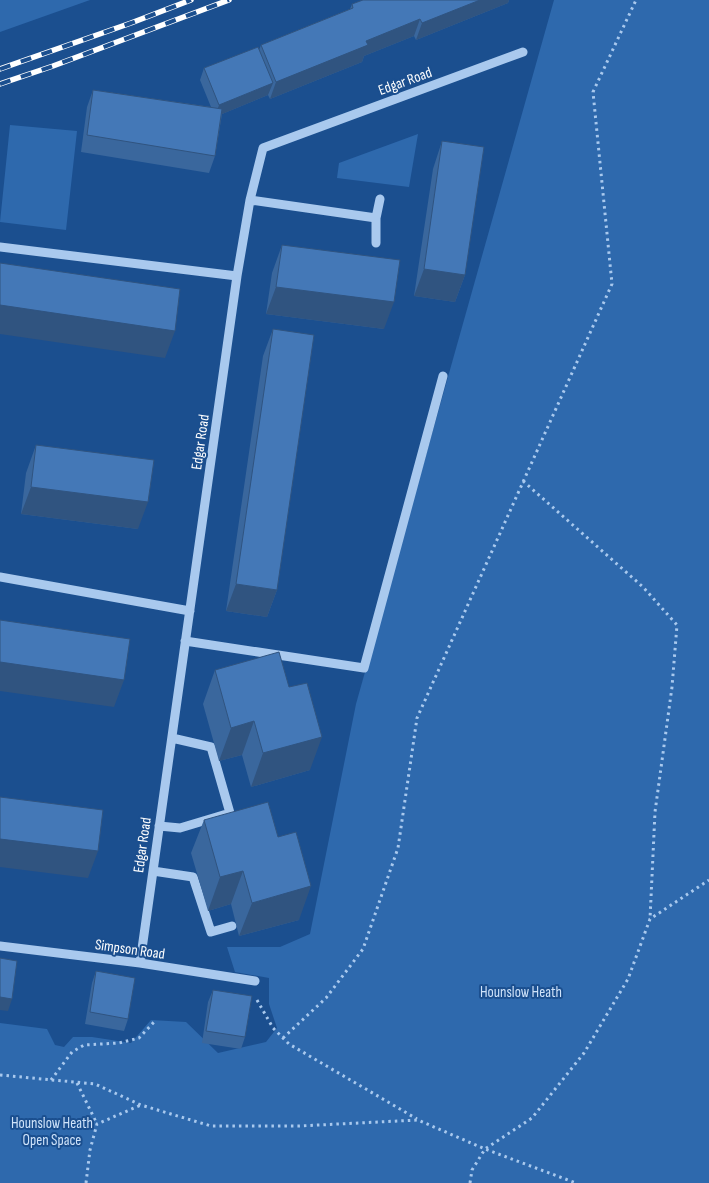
<svg xmlns="http://www.w3.org/2000/svg" width="709" height="1183" viewBox="0 0 709 1183" font-family="'Sofia Sans Condensed',sans-serif">
  <style>
    .green { fill: #2e69ad }
    .lines { fill: none; stroke-linecap: round; stroke-linejoin: round }
    .path { stroke: #a9c9ee; stroke-width: 3; stroke-dasharray: 2.5 4; stroke-linecap: butt }
    .minor { stroke: #a9c9ee; stroke-width: 9 }
    .rail-casing { stroke: #fff; stroke-width: 5.5 }
    .rail { stroke: #1b4f8f; stroke-width: 4; stroke-dasharray: 11; stroke-linecap: butt }
    .wall { fill: #3a679d }
    .shaded-wall { fill: #305480 }
    .building { fill: #4478b7; stroke: #305480 }
    .labels { text-anchor: middle; stroke-width: 4; stroke-linejoin: round; paint-order: stroke }
    .street-label { font-size: 15px; fill: #fff; stroke: #1b4f8f }
    .park-label { font-size: 15px; fill: #cfe3fa; stroke: #1b4f8f }
  </style>
  <rect width="100%" height="100%" fill="#1b4f8f"/>
  <!-- green -->
  <path class="green" d="M0,0h90l-90,32z
    M554,0h155v1183h-709v-160l47,6 8,16 9,2 9,-10h19l39,6 20,-23 35,2 32,31 48,-11 11,-14 -8,-24v-26l-34,-6 -8,-25h53l30,-13 46,-230z
    M10,125l67,6 -11,99 -66,-8z
    M418,134l-9,53 -72,-9 2,-15z"/>
  <g class="lines">
    <!-- path -->
    <path class="path" d="M523,481l120,106 34,38 -5,62 -17,125 -5,107
      M257,1000l16,28 16,16 128,75
      M283,1038l43,-40 37,-49 35,-101 19,-130 195,-434 -19,-192 43,-92
      M0,1075l95,9 46,21 70,21h88l119,-6 67,29 91,34
      M51,1080l21,-28 12,-7 35,-2 20,-5 15,-16
      M77,1083l20,41
      M86,1183l4,-33 7,-26 44,-19
      M470,1183l2,-13 13,-21 47,-31 52,-65 44,-74 22,-60 59,-39"/>
    <!-- minor -->
    <path class="minor" d="M250,200l126,18
      M376,243v-25l4,-19
      M0,247l237,29
      M0,577l190,34
      M185,641l179,27 79,-292
      M159,826l21,2 50,-15 -19,-66 -39,-9
      M153,871l40,6 18,55 21,-6
      M0,946l140,17 115,18
      M140,963l97,-687 13,-76 13,-52 260,-96"/>
    <defs>
      <path id="rail" d="M0,69l131,-46 60,-23
        M0,84l53,-18 176,-66"/>
    </defs>
    <!-- rail casing -->
    <use href="#rail" class="rail-casing"/>
    <!-- rail -->
    <use href="#rail" class="rail"/>
  </g>
  <!-- wall -->
  <path class="wall" d="M363,0h146l-1,3 -92,37 -2,-4 -50,20 -2,6 -92,37 -2,-4 -46,19 -7,42 -6,17 -128,-21 6,-45 6,-17 118,17 -11,-27 4,-12 55,-18 2,-5 89,-36 2,-5z
    M442,141l23,134 -10,27 -41,-6 19,-127z
    M282,245l102,84 -118,-15 6,-41z
    M273,329l4,261 -10,27 -41,-6 37,-255z
    M36,445l102,84 -117,-15 5,-41z
    M215,670l95,100 -59,17 -9,-32 -23,6 -16,-57z
    M204,820l95,100 -60,16 -8,-32 -23,7 -17,-58z
    M96,971l32,48 -4,12 -39,-7 7,-41z
    M213,990l32,47 -4,12 -39,-6 6,-41z"/>
  <!-- shaded-wall -->
  <path class="shaded-wall" d="M480,0h29l-1,3 -92,37 6,-17z
    M420,19l-6,17 -50,20 -2,6 -92,37 6,-17 90,-41z
    M273,83l-5,12 -53,22 4,-12z
    M424,269l41,6 -10,27 -41,-6z
    M276,287l118,15 -10,27 -118,-15z
    M0,305l175,26 -10,27 -165,-24z
    M31,487l117,15 -10,27 -117,-15z
    M236,584l41,6 -10,27 -41,-6z
    M0,662l124,18 -10,27 -114,-16z
    M254,721l-12,34 -23,6 12,-33z
    M322,737l-12,33 -59,17 12,-34z
    M0,839l98,12 -10,27 -88,-11z
    M243,871l-12,33 -23,7 12,-34z
    M311,886l-12,34 -60,16 13,-33z
    M0,997l12,2 -4,12 -8,-1z"/>
  <!-- building -->
  <path class="building" d="M363,0h117l-58,23 -2,-4 -54,22 2,4 -92,37 -15,-37 92,-37 -1,-4z
    M258,47l15,36 -54,22 -15,-37z
    M93,90l129,19 -7,47 -128,-21z
    M442,141l42,6 -19,128 -41,-6z
    M282,245l118,15 -6,42 -118,-15z
    M0,263l180,26 -5,42 -175,-26z
    M273,329l41,6 -37,255 -41,-6z
    M36,445l118,15 -6,42 -117,-15z
    M0,620l130,19 -6,41 -124,-18z
    M279,652l10,35 18,-4 15,54 -59,16 -9,-32 -23,7 -16,-58z
    M0,797l103,13 -5,41 -98,-12z
    M268,802l10,35 18,-5 15,54 -59,17 -9,-32 -23,6 -16,-57z
    M0,958l17,3 -5,38 -12,-2z
    M96,971l39,7 -7,41 -38,-7z
    M213,990l39,6 -7,41 -39,-6z"/>
  <g class="labels">
    <!-- street labels -->
    <g class="street-label">
      <text transform="translate(405 81) rotate(-20)" y="5">Edgar Road</text>
      <text transform="translate(200 442) rotate(-82)" y="5">Edgar Road</text>
      <text transform="translate(142 845) rotate(-82)" y="5">Edgar Road</text>
      <text transform="translate(130 949) rotate(8)" y="5">Simpson Road</text>
    </g>
    <!-- park labels -->
    <g class="park-label">
      <text x="521" y="997">Hounslow Heath</text>
      <text x="52" y="1128">Hounslow Heath<tspan x="52" dy="17">Open Space</tspan></text>
    </g>
  </g>
</svg>
